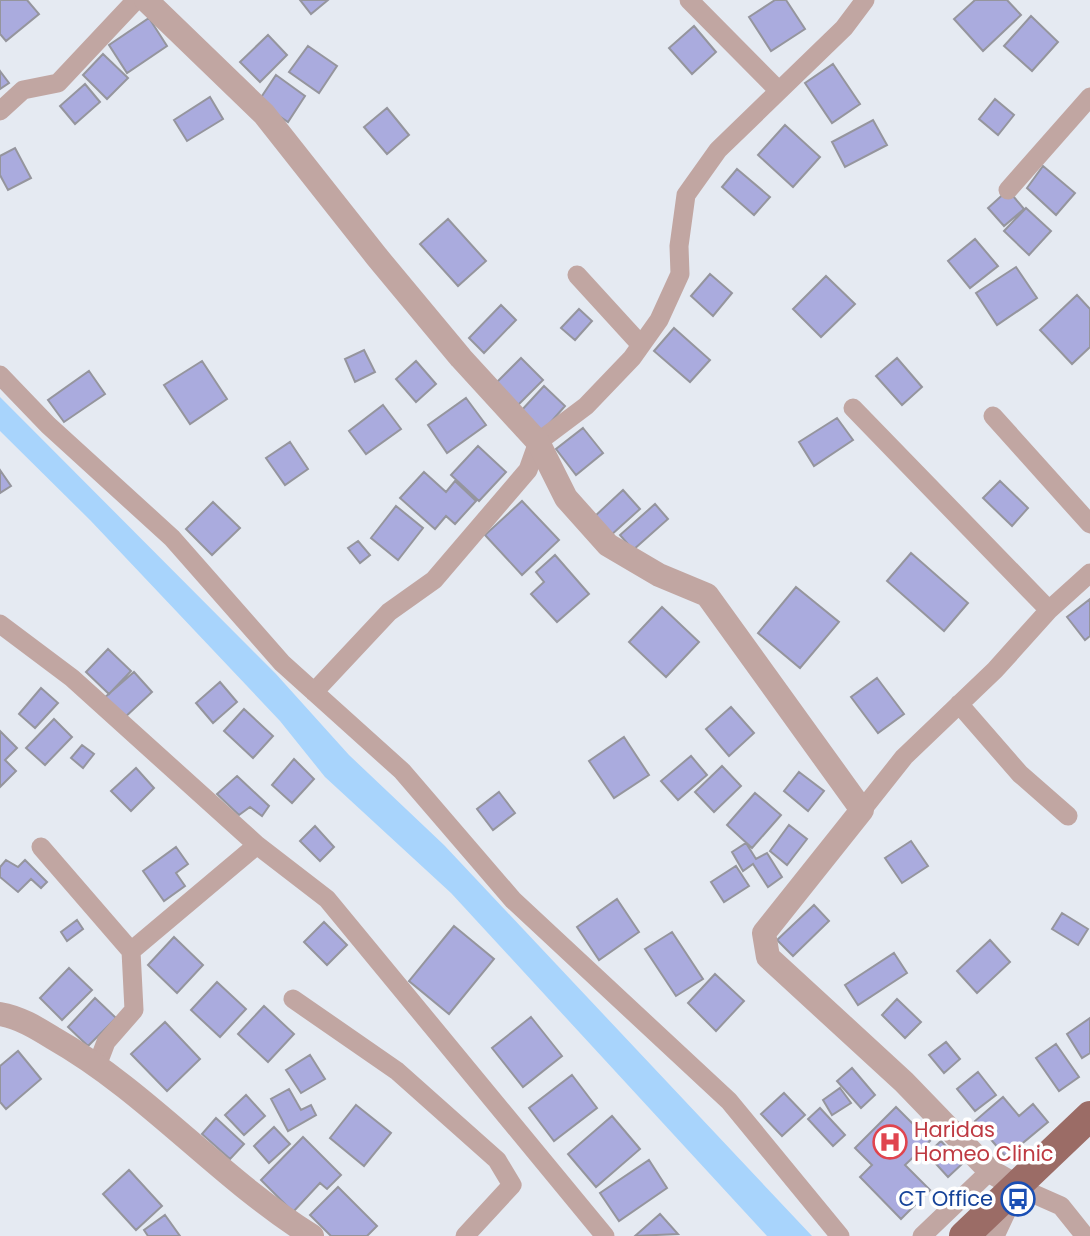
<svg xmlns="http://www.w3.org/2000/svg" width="1090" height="1236" viewBox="0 0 1090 1236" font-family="Poppins,sans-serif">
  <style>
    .water { fill: #a8d4fc }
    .building { fill: #aaabde; stroke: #95959d; stroke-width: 2 }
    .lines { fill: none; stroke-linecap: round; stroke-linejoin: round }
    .minor { stroke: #c1a6a2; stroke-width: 19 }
    .tertiary { stroke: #c1a6a2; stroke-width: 24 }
    .primary { stroke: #9b6c66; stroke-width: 30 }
    .labels { text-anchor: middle; stroke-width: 7; stroke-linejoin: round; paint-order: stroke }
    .health-label { font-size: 21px; fill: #be3a42; stroke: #fff; text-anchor: start }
    .transit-label { font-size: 21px; fill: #164399; stroke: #fff; text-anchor: end }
  </style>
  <rect width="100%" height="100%" fill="#e5eaf2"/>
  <!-- water -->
  <path class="water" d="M0,397l276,277 73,81 95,90 368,391h-45l-316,-343 -126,-116 -45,-56 -190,-201 -90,-89z"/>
  <!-- building -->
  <path class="building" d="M0,0h27l12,14 -33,27 -6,-7z
    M300,0h28l-17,14z
    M775,0h11l19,29 -34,22 -22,-34z
    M975,0h32l14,15 -38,36 -29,-32z
    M1031,16l27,26 -26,29 -28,-25z
    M149,18l18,28 -40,27 -18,-28z
    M694,26l22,26 -24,22 -23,-26z
    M268,35l19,20 -27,27 -20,-20z
    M308,46l29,20 -18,27 -30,-21z
    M103,54l25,24 -21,21 -24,-24z
    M833,64l27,40 -28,19 -27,-40z
    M0,71l9,12 -9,6z
    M276,75l29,21 -17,26 -30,-20z
    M85,84l15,18 -25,22 -15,-18z
    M210,97l13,22 -36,22 -13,-21z
    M995,99l19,16 -16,20 -19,-16z
    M387,108l22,27 -22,19 -23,-27z
    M873,120l14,25 -42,22 -13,-25z
    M785,125l35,32 -27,30 -35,-32z
    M15,148l16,30 -23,12 -8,-15v-19z
    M1043,166l32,27 -19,22 -29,-27z
    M737,169l33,28 -16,18 -32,-28z
    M1008,190l16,19 -20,17 -16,-18z
    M1026,208l25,23 -22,24 -25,-24z
    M448,219l38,42 -28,25 -38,-42z
    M975,239l23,27 -28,22 -22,-27z
    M1016,267l21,31 -40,27 -21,-32z
    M710,274l22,19 -19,23 -22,-20z
    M826,276l29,28 -34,33 -28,-28z
    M1077,295l13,14v38l-18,17 -32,-34z
    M501,305l15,15 -32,33 -15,-15z
    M579,309l13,12 -17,19 -14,-12z
    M674,328l36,32 -20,22 -36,-31z
    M364,350l11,22 -20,10 -10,-23z
    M521,358l22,22 -25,25 -22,-22z
    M897,358l25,29 -20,18 -26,-29z
    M202,361l25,38 -37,25 -26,-39z
    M416,361l20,23 -20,18 -20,-23z
    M89,371l16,23 -41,28 -16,-22z
    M544,386l21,20 -23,26 -22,-20z
    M466,398l20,27 -39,28 -19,-28z
    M383,405l18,24 -35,25 -17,-23z
    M837,418l16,22 -39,26 -15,-24z
    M583,428l20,25 -27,22 -20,-26z
    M290,442l18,27 -23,16 -19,-27z
    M478,446l28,26 -27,29 -28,-26z
    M0,470l11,16 -11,7z
    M424,472l22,20 9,-11 21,20 -21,23 -9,-8 -11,13 -35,-31z
    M1000,481l28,27 -16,18 -29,-28z
    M623,490l17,19 -30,27 -16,-19z
    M522,501l37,39 -37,35 -37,-40z
    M213,502l27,26 -28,27 -26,-26z
    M655,504l13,15 -35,31 -13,-15z
    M396,506l27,22 -25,32 -27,-22z
    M358,541l12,14 -10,8 -12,-15z
    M911,553l57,50 -24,28 -57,-50z
    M555,555l34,39 -32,28 -26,-28 13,-12 -8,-10z
    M796,587l43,35 -39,46 -42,-35z
    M1090,599v37l-5,4 -18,-23z
    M662,607l37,35 -33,35 -37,-35z
    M108,649l23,22 -22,23 -23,-22z
    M134,672l18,20 -29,27 -19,-21z
    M877,678l27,36 -26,19 -27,-36z
    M220,682l17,20 -24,21 -17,-20z
    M41,688l17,15 -23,25 -16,-14z
    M731,707l23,26 -25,23 -23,-27z
    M244,709l29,27 -20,22 -29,-27z
    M54,719l18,18 -27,28 -19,-17z
    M0,731l17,17 -12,12 11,11 -16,16z
    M624,737l25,38 -35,23 -25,-37z
    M82,745l12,9 -11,14 -12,-10z
    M691,756l16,19 -29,25 -17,-19z
    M294,759l20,20 -22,24 -20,-18z
    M722,766l19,20 -27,26 -19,-20z
    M136,768l18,20 -23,23 -20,-20z
    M799,772l25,19 -16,20 -24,-20z
    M237,776l32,30 -7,10 -12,-9 -11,8 -22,-21z
    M499,792l16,21 -22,17 -16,-21z
    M755,793l26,22 -29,33 -25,-23z
    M789,825l18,14 -20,26 -17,-14z
    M315,826l19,21 -14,14 -20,-20z
    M911,841l17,25 -26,17 -17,-25z
    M746,843l10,16 11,-6 15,24 -14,10 -15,-23 -10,7 -11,-19z
    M176,847l12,17 -12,9 9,13 -21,15 -21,-30z
    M6,860l12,7 7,-7 22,22 -6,6 -10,-9 -13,13 -18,-15v-10z
    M736,866l13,20 -25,16 -13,-20z
    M617,899l22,33 -40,28 -22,-33z
    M814,905l15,16 -36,35 -16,-16z
    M1062,913l26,16 -10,16 -26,-16z
    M77,920l6,9 -16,12 -6,-9z
    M324,922l23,23 -20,20 -23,-23z
    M454,926l40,33 -45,55 -40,-33z
    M672,932l31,47 -27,17 -31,-47z
    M174,937l29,28 -26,28 -29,-28z
    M990,940l20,22 -33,31 -20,-22z
    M894,953l13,20 -49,32 -13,-20z
    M69,968l23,22 -30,30 -22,-22z
    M715,974l29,27 -28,30 -28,-28z
    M217,982l29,27 -26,28 -29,-27z
    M95,998l21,20 -28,28 -20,-19z
    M897,999l24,23 -16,16 -23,-23z
    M264,1006l30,28 -26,28 -30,-28z
    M531,1017l31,39 -39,31 -31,-39z
    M1090,1018v35l-8,5 -15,-24z
    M165,1022l35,37 -33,32 -36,-37z
    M946,1042l14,17 -16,14 -15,-18z
    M1056,1044l23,33 -20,14 -23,-33z
    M18,1051l23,28 -35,30 -6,-7v-36z
    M310,1055l15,24 -24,14 -15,-23z
    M852,1068l23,27 -14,13 -24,-27z
    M978,1072l18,23 -21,16 -18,-22z
    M572,1075l25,33 -43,33 -25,-33z
    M840,1088l11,15 -19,12 -9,-15z
    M289,1089l12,21 10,-5 5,10 -28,16 -17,-32z
    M784,1093l21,22 -23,21 -21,-22z
    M246,1095l19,21 -21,19 -19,-20z
    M1003,1097l16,19 14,-12 15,18 -42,35 -31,-36z
    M356,1105l35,28 -27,33 -34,-28z
    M896,1107l34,34 -25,24 25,25 -29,29 -41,-42 12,-12 -17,-17z
    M820,1108l25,27 -12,11 -25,-27z
    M612,1116l28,33 -44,38 -28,-33z
    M216,1118l28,26 -14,15 -28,-25z
    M274,1127l16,17 -21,19 -15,-17z
    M303,1137l38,38 -14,14 -7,-6 -27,29 -32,-32z
    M941,1141l21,23 -14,13 -21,-23z
    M649,1160l18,28 -48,33 -19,-28z
    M129,1170l33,36 -26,24 -33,-36z
    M338,1187l39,39 -10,10h-36l-21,-21z
    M660,1214l18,20 -43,2z
    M165,1215l15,21h-32l-4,-6z"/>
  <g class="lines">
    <!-- minor -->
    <path class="minor" d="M689,0l89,90
      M0,111l23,-21 35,-7 78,-83
      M1008,190l82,-93
      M577,275l64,70
      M0,375l48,50 124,113 110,125 120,108 111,129 216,201 111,135
      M853,408l196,202
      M993,416l97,108
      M0,624l72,54 185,167 70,54 278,337
      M314,692l75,-80 45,-32 94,-110 10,-28 48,-36 46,-48 27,-38 21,-46 -1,-28 7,-51 32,-45 126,-122 21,-28
      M959,704l61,70 48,42
      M862,810l42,-53 91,-87 54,-60 41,-37
      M41,847l90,104 3,59 -28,32 -8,21
      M131,951l126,-106
      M293,999l104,72 100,89 15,25 -47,51
      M922,1236l68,-65
      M995,1236l23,-49 43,19 24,30"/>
    <!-- tertiary -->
    <path class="tertiary" d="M146,0l118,114 113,143 84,101 77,84 28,56 42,47 51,30 48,20 155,215 -98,123 4,24 136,125 86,89 28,16
      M0,1014c19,3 37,14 53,24 95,54 166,140 259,198"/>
    <!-- primary -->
    <path class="primary" d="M964,1236l126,-120"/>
  </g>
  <!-- icons -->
  <defs>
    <symbol id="hospital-ring" viewBox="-11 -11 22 22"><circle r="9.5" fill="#fff" stroke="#e0444e" stroke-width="1.5"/><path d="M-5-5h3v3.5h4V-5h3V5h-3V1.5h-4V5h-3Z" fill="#e0444e"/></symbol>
    <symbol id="bus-ring" viewBox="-11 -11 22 22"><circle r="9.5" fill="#fff" stroke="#1a4fb4" stroke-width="1.5"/><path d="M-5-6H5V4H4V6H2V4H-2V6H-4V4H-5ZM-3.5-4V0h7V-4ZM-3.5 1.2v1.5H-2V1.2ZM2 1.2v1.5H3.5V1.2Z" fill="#1a4fb4"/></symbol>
  </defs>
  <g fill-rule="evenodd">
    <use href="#hospital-ring" x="871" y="1123" width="38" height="38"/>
    <use href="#bus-ring" x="999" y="1180" width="38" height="38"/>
  </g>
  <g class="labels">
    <!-- health labels -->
    <g class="health-label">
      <text x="914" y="1137">Haridas<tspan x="914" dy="24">Homeo Clinic</tspan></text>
    </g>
    <!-- transit labels -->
    <g class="transit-label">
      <text x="993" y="1206">CT Office</text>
    </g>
  </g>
</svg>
